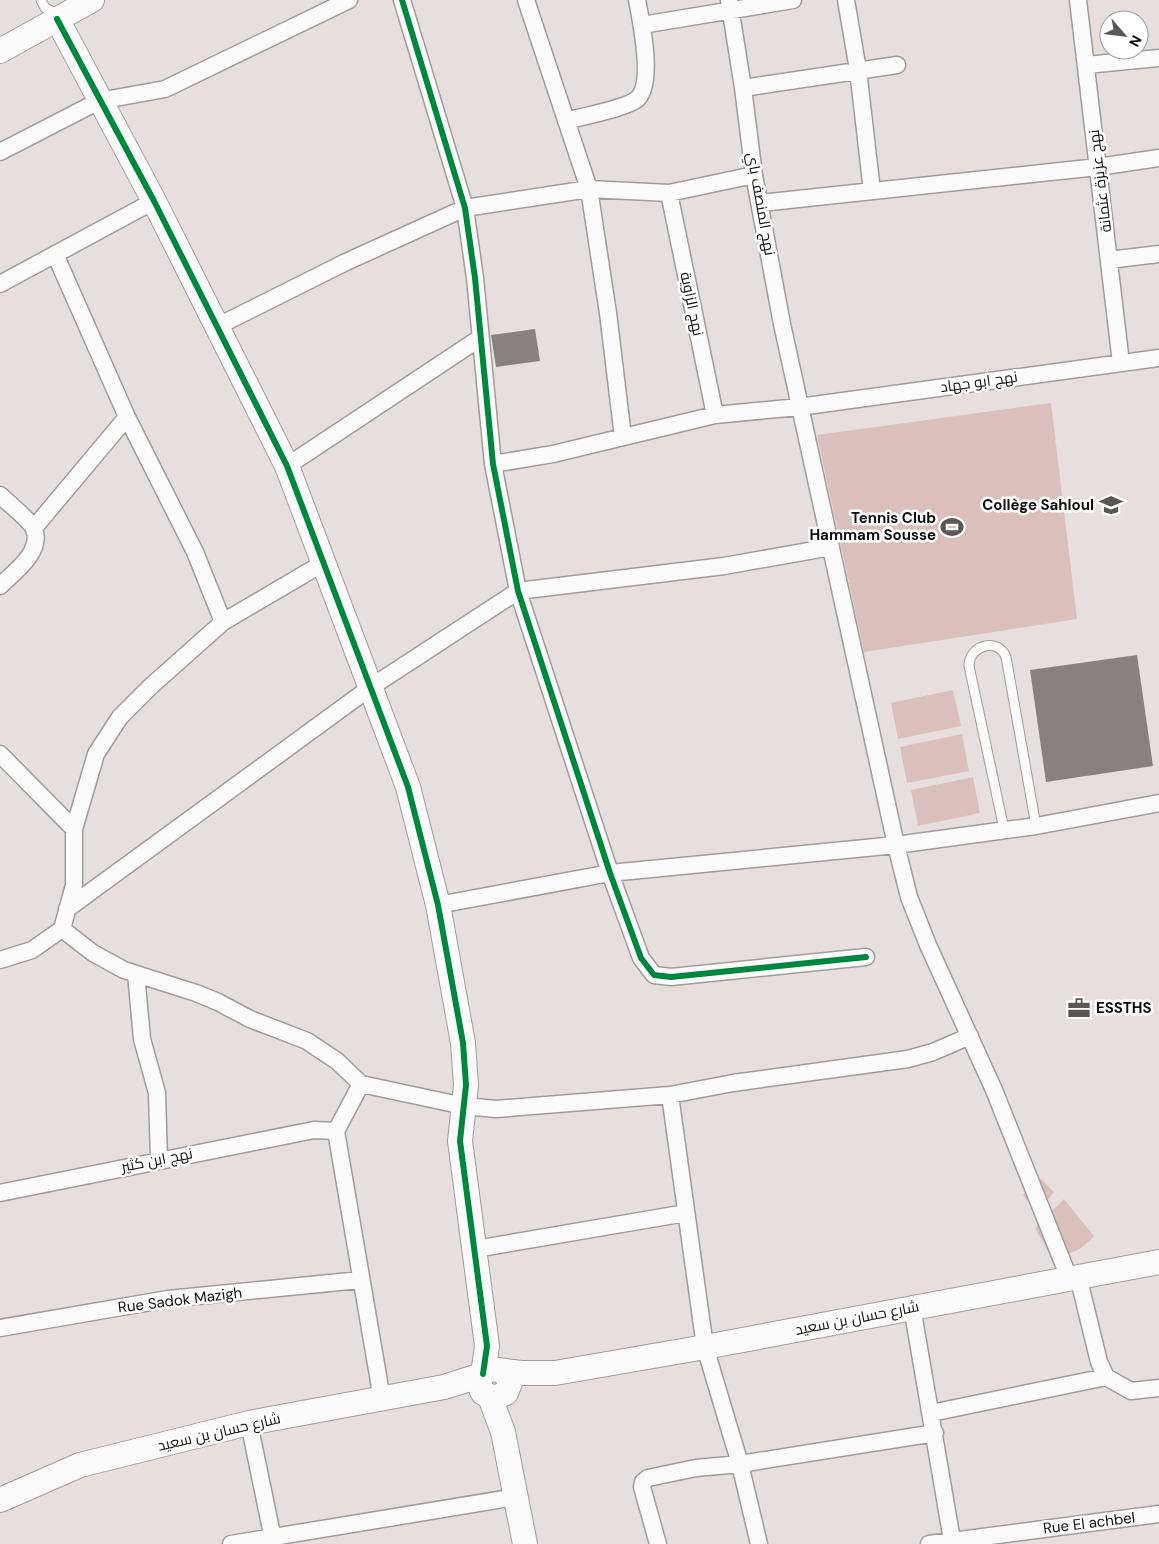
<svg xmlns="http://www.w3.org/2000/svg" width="1159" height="1544" viewBox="0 0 1159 1544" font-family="'DM Sans',Cairo,sans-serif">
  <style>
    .green { fill: #dbbfbc }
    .building { fill: #878281 }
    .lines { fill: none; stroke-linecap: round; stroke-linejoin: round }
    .lane-casing { stroke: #a19c9b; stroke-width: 11 }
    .street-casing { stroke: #a19c9b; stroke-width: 19 }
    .secondary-casing { stroke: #a19c9b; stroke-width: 26 }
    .lane { stroke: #fbfafa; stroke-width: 9 }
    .street { stroke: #fbfafa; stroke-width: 16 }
    .secondary { stroke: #fbfafa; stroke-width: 24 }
    .cycleway-casing { stroke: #fff; stroke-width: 9 }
    .cycleway { stroke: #00873e; stroke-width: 6 }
    .labels { text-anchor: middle; stroke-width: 5; stroke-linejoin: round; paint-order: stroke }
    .street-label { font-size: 15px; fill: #100c0c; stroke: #fff }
    .poi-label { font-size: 15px; font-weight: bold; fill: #100c0c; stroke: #fff; text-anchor: end }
  </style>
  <rect width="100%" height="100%" fill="#e6dfde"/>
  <!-- green -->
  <path class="green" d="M1051,403l26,216 -213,33 -47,-217z
    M953,690l8,36 -63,13 -7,-36z
    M962,734l7,37 -62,12 -7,-36z
    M973,777l7,36 -62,13 -7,-36z
    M1040,1178l14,14 -17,21 -14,-18z
    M1064,1199l30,37c-13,15 -24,19 -43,20l-16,-28z"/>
  <!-- building -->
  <path class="building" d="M535,329l5,32 -44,6 -5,-32z
    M1137,655l16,111 -107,16 -16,-112z"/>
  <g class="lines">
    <defs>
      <path id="lane" d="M41,0l4,8 15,7
        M1004,829l-35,-163c0,-21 29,-29 37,-9l30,169"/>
      <path id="street" d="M402,0l63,208 10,70 18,186 25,127 92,282 31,85 13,17 17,2 195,-20
        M526,0l63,189 19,124 15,124
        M729,0l14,88 11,87 28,149 114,521 140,-19 123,-23
        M846,0l12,70 14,121
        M1078,0l43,363
        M642,25l151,-25
        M1086,65l73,-7
        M743,88l154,-23
        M566,121c17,-5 57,-12 70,-21 19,-14 5,-79 1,-100
        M0,152l99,-51 66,-12 184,-89
        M669,193l46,222
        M761,203l337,-36 61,-9
        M55,254l72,163 68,135 28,70
        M1109,260l50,-6
        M0,284l154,-83
        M218,326l128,-64 119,-54 124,-19 80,4 85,-18
        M493,464l60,-10 162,-39 84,-8 360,-49
        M287,466l193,-128
        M0,495c8,8 30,25 34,34 9,23 -20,43 -34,57
        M34,528l93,-111
        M0,754l74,75
        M438,905l172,-32 286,-28 13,52 19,48 66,145 75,188
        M67,909l304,-222 147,-96 206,-25 107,-19
        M62,929l31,24 31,17 72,23 22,9 32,17 57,22 30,20 24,23 103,22 32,3 174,-14 63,-12 175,-24 25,-7 37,-16
        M0,960l32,-10 30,-21 12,-44v-56l22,-75 24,-37 30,-30 73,-65 102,-60
        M136,974l6,65 15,54 2,67
        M670,1095l35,252 35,117 19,80
        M336,1131l25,-47
        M0,1193l314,-63 22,1 46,268
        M475,1249l211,-36
        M1078,1276l21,86 7,15 25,14 28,-3
        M912,1307l40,233
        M0,1328l168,-29 192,-19
        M931,1413l175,-36
        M249,1423l25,121
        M231,1544l285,-47
        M658,1544l-16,-57 1,-5 5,-4 48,-10 44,-4 195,-31
        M929,1544l230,-30"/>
      <path id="secondary" d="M57,19l97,182 133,265 121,321 30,118 25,138 3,42 -6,56 27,205 -4,28
        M0,51l92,-51
        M504,1371l6,12 -4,10 -12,5 -11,-5c-6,-10 -3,-20 8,-24l30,4h34l150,-26 454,-85
        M490,1397l13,35 22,112
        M0,1500l80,-35 169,-42 195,-36 38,-12"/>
    </defs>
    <!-- lane casing -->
    <use href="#lane" class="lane-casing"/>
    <!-- street casing -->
    <use href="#street" class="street-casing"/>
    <!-- secondary casing -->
    <use href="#secondary" class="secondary-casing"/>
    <!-- lane -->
    <use href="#lane" class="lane"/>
    <!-- street -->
    <use href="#street" class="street"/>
    <!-- secondary -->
    <use href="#secondary" class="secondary"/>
    <defs>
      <path id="cycleway" d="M402,0l63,208 10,70 18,186 25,127 92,282 31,85 13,17 17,2 195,-20
        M57,19l97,182 133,265 121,321 30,118 25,138 3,42 -6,56 27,205 -4,28"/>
    </defs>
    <!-- cycleway casing -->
    <use href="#cycleway" class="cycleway-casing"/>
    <!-- cycleway -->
    <use href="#cycleway" class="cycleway"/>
  </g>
  <!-- icons -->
  <defs>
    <symbol id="university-bare" viewBox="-9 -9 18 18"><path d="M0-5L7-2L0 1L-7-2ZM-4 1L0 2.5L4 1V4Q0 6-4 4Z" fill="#5b5656" stroke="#fff" stroke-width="2.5" paint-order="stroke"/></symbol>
    <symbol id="stadium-bare" viewBox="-9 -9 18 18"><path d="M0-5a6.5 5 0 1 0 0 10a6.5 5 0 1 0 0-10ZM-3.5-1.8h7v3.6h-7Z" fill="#5b5656" stroke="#fff" stroke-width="2.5" paint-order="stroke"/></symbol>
    <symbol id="office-bare" viewBox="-9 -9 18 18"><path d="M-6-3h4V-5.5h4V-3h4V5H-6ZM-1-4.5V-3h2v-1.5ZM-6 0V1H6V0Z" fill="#5b5656" stroke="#fff" stroke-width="2.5" paint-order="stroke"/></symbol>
  </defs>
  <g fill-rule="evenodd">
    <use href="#university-bare" x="1095" y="489" width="32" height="32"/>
    <use href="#stadium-bare" x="936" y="511" width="32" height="32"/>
    <use href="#office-bare" x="1063" y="992" width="32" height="32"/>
  </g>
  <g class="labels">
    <!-- street labels -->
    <g class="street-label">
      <text transform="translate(1100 181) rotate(-97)" y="5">نهج عزيزة عثمانة</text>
      <text transform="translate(761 204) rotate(80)" y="5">نهج المنصف باي</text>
      <text transform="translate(692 304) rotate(78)" y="5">نهج الزاوية</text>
      <text transform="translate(979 382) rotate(-8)" y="5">نهج ابو جهاد</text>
      <text transform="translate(157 1160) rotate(-11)" y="5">نهج ابن كثير</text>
      <text transform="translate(180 1300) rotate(-7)" y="5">Rue Sadok Mazigh</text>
      <text transform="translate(857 1318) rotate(-11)" y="5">شارع حسان بن سعيد</text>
      <text transform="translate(219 1432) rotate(-13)" y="5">شارع حسان بن سعيد</text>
      <text transform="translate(1089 1523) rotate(-7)" y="5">Rue El achbel</text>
    </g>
    <!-- poi labels -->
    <g class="poi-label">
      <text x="1094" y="510">Collège Sahloul</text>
      <text x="936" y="523">Tennis Club<tspan x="936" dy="17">Hammam Sousse</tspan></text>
      <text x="1096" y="1013" text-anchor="start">ESSTHS</text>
    </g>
  </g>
  <!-- north arrow -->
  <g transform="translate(1124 35) rotate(118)"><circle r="24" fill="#ffffff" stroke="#9f9e9e"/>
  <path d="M0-4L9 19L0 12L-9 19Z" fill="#5b5656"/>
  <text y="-8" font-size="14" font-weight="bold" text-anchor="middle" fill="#100c0c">N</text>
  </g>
</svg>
